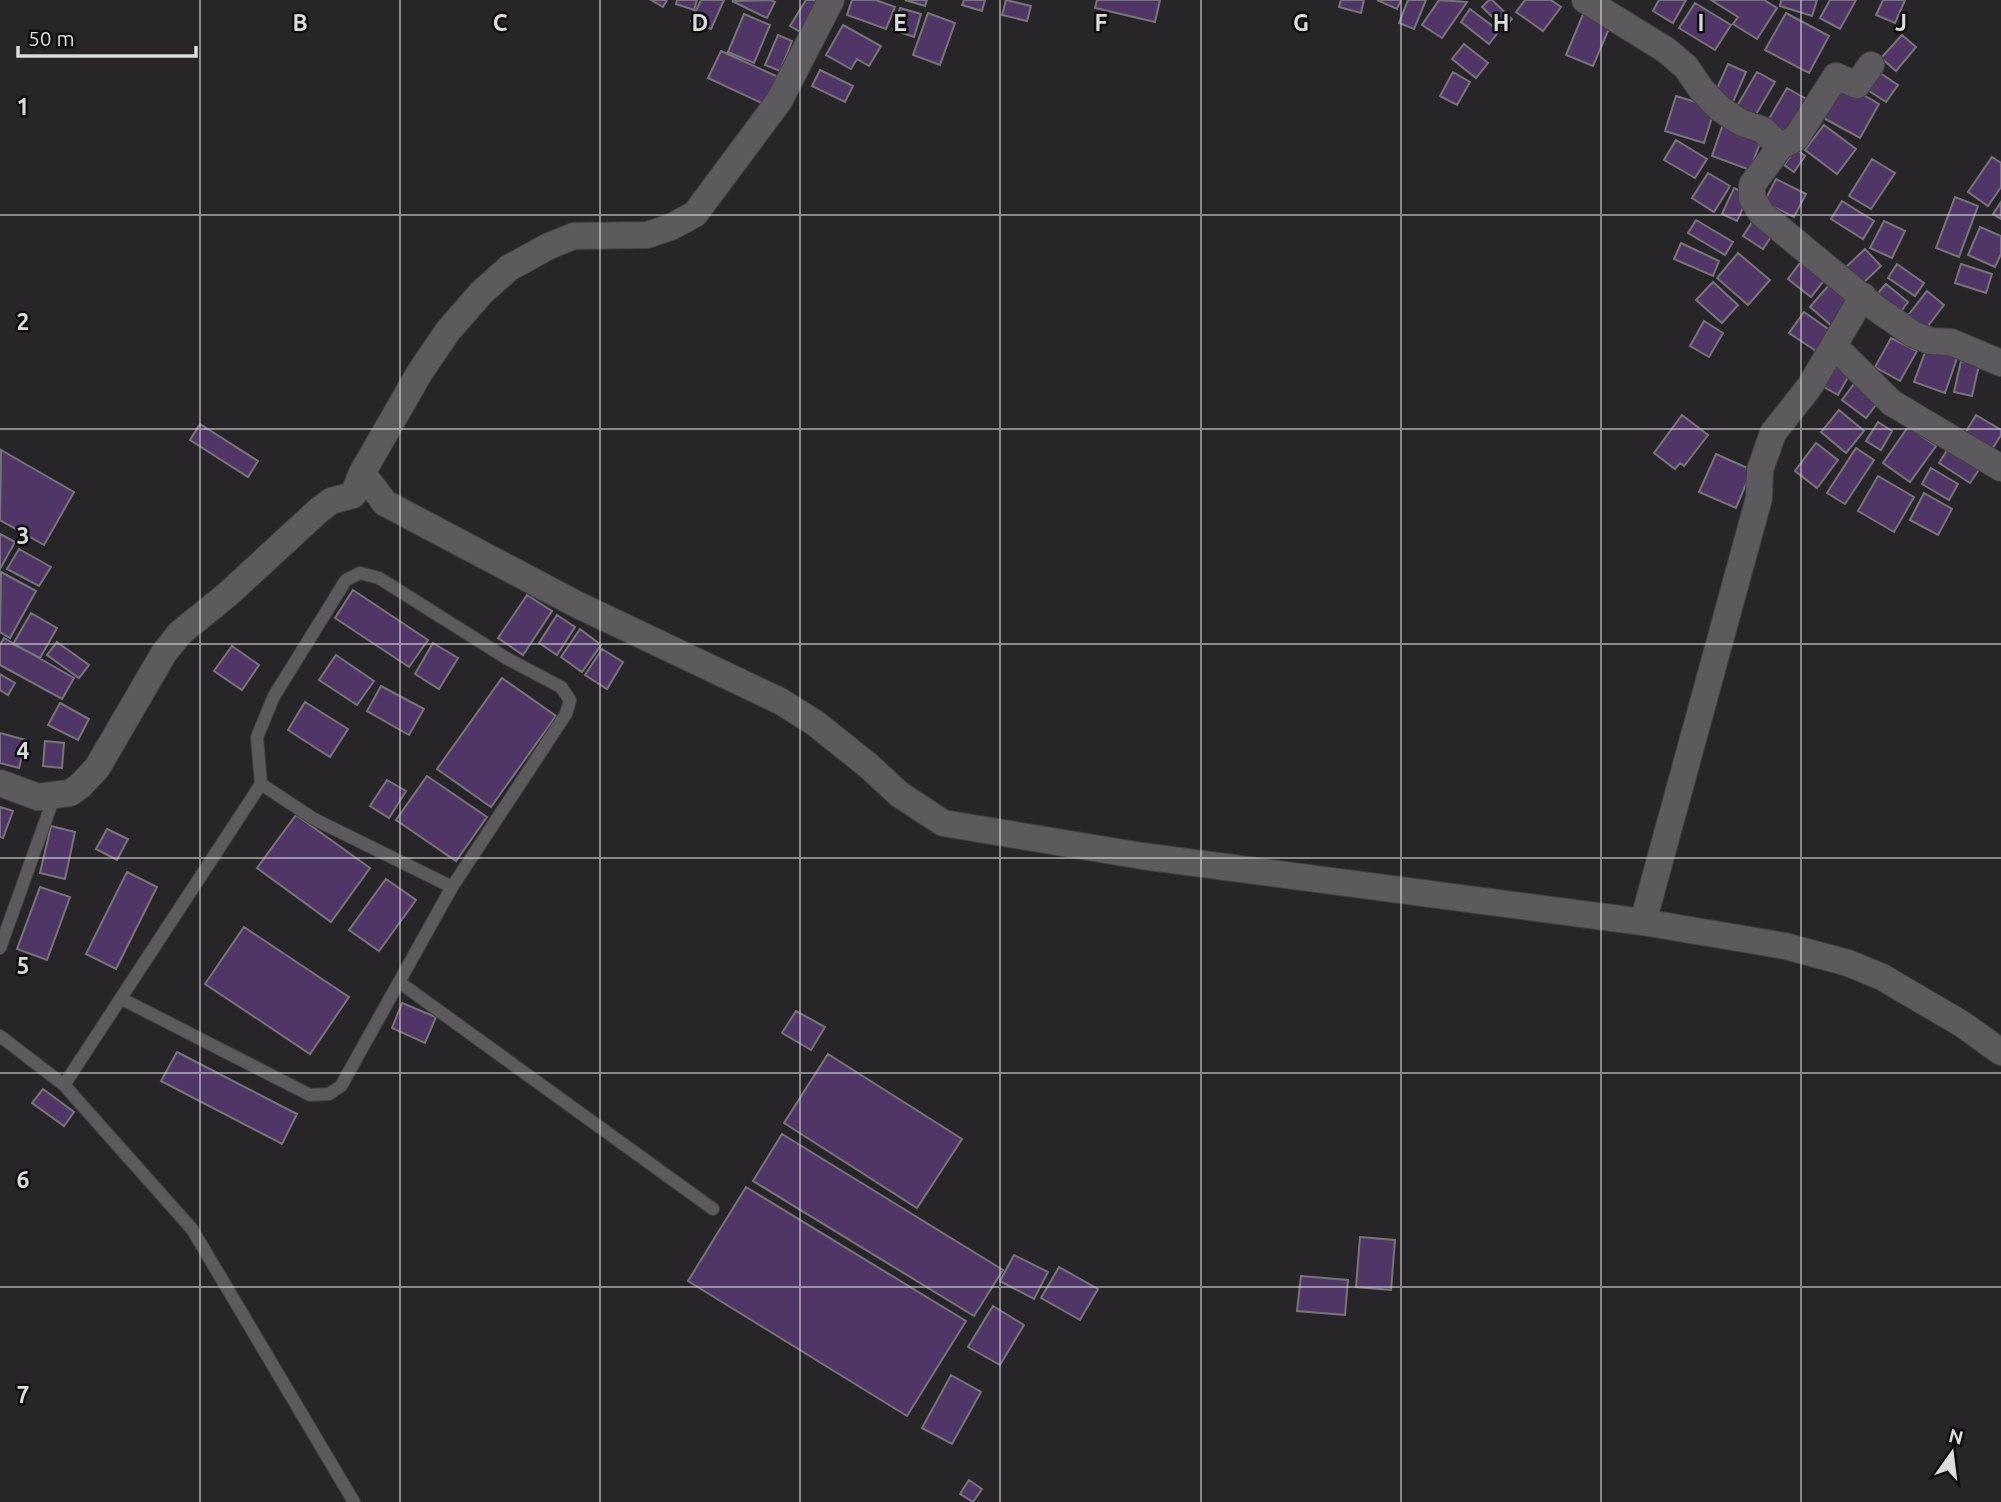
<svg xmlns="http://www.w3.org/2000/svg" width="2001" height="1502" viewBox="0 0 2001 1502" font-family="Ubuntu,sans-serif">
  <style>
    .building { fill: #503667; stroke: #767578; stroke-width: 2 }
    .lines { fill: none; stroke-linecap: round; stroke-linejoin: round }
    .service-casing { stroke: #414042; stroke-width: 14 }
    .minor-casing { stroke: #414042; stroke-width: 28 }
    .service { stroke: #5c5a5d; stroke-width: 12 }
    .minor { stroke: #5c5a5d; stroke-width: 26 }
    .grid { fill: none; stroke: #dcdcdd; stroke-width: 2; stroke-opacity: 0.55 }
    .grid-label { font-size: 23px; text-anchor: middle; font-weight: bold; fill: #dcdcdd; stroke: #0f0f10; stroke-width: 5; stroke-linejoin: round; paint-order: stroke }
  </style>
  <rect width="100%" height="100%" fill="#272528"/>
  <!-- building -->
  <path class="building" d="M651,0h16l-4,7z
    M677,0h20l-3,10 -18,-6z
    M701,0h23l-13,29 -20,-8z
    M771,0l4,2 -8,16 -35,-17z
    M806,0h12l-11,36 -17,-10z
    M852,0h24l19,7 -9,22 -39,-14z
    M905,0h22l-2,6z
    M964,0h21l-3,11 -20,-6z
    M1006,0l25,6 -4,15 -25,-6z
    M1097,0h63l-5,22 -60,-14z
    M1341,0h23l-3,13 -22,-6z
    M1377,0h24l-4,9z
    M1408,0h18l-12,29 -15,-6z
    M1439,0l28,2 -25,36 -20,-13z
    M1489,0h3l20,19 -8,9 -22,-21z
    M1525,0h26l10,7 -18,24 -27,-19z
    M1659,0h27l-13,23 -20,-12z
    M1711,0h53l13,8 -20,31 -24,-15 5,-7z
    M1781,0h36l-5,16 -32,-10z
    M1830,0h26l-16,29 -20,-11z
    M1883,0h22l-10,23 -19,-8z
    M1695,3l36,22 -16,25 -36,-22z
    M900,8l21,6 -7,23 -21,-7z
    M1470,9l29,22 -10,13 -28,-22z
    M1584,12l27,12 -18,42 -27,-11z
    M928,13l27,10 -15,42 -27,-10z
    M1786,13l43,23 -20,37 -44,-23z
    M744,14l26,11 -16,38 -26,-11z
    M843,25l38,21 -12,20 -12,-7 -6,10 -25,-14z
    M778,35l14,6 -12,30 -15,-6z
    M1902,35l14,12 -20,24 -15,-13z
    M1464,44l24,19 -12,15 -24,-19z
    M721,51l64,29 -13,28 -64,-30z
    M1728,64l18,8 -13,30 -18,-9z
    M1874,69l24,16 -12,17 -23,-15z
    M820,70l33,16 -8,16 -33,-16z
    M1453,72l17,10 -13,23 -17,-9z
    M1757,72l18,10 -20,34 -18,-10z
    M1838,80l41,24 -19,34 -42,-23z
    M1787,88l23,13 -21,36 -23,-13z
    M1676,96l39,12 -11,35 -39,-12z
    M1724,121l39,14 -13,35 -38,-14z
    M1824,125l32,24 -19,25 -32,-24z
    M1676,140l31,19 -12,19 -31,-18z
    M1796,149l9,7 -11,16 -10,-7z
    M1992,157l9,6v24l-13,19 -20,-14z
    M1872,159l23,14 -24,36 -22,-13z
    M1708,173l22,13 -16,26 -22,-14z
    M1776,179l30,15 -12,23 -30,-15z
    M1734,188l15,7 -12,26 -15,-7z
    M1955,197l23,9 -19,51 -23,-9z
    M1842,201l32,20 -11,18 -32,-20z
    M2001,202v17l-8,-5z
    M1756,216l20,13 -13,20 -20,-13z
    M1696,220l37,22 -8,13 -37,-22z
    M1884,221l21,10 -13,27 -22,-10z
    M1980,227l21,9v18l-6,13 -27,-12z
    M1681,243l38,18 -6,15 -39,-17z
    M1865,249l16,17 -20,19 -16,-17z
    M1738,253l32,27 -22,25 -31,-27z
    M1805,256l24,18 -18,23 -23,-18z
    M1897,264l27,19 -9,13 -27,-18z
    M1961,264l31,10 -6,19 -31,-10z
    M1834,279l24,20 -25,28 -23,-20z
    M1713,282l25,23 -16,18 -26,-23z
    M1886,284l22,18 -9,12 -23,-19z
    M1927,291l17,14 -20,26 -18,-13z
    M1804,312l30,21 -15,20 -30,-20z
    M1704,321l19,12 -14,24 -19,-11z
    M1891,338l26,13 -17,30 -25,-14z
    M1927,347l30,11 -12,35 -31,-11z
    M1837,361l15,9 -14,25 -16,-9z
    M1961,361l18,4 -7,31 -18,-4z
    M1857,380l24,18 -15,20 -24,-18z
    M1839,410l25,21 -18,22 -25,-21z
    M1682,415l26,20 -24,31 -4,-3 -5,6 -21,-16z
    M1976,415l25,15v5l-13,21 -27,-16z
    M1878,422l14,9 -11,19 -15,-9z
    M200,424l58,37 -10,16 -58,-37z
    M1908,427l28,19 -26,36 -27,-19z
    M1816,443l22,17 -21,28 -22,-17z
    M1951,444l31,21 -12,18 -31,-20z
    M1856,448l18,12 -29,44 -18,-11z
    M1,450l73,42 -30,53 -44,-25z
    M1716,454l36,16 -16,38 -37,-16z
    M1931,468l27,16 -9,16 -27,-16z
    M1878,476l36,21 -20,35 -36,-21z
    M1924,493l28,16 -14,26 -28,-15z
    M0,534l15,8 -15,27z
    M19,549l32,18 -12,19 -32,-17z
    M1,572l35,19 -26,47 -10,-6z
    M353,590l75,50 -19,27 -74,-49z
    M527,595l25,16 -29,44 -25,-17z
    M31,613l26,15 -17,30 -27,-14z
    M557,615l18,12 -18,28 -18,-12z
    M580,629l21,16 -19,27 -21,-15z
    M4,638l70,40 -12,21 -62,-34v-20z
    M57,642l32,23 -10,13 -32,-23z
    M433,643l25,15 -19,31 -24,-15z
    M232,646l27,19 -17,25 -28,-19z
    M602,649l21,13 -16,27 -22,-14z
    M336,655l38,26 -17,24 -38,-25z
    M0,674l15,9 -7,12 -8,-5z
    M502,678l54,38 -65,91 -54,-38z
    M381,686l43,23 -15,26 -42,-24z
    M305,702l43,27 -18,28 -42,-27z
    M60,703l29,16 -11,21 -30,-15z
    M0,733l26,7 -7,28 -19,-5z
    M45,741l19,2 -2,25 -19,-2z
    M427,776l60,41 -31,44 -60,-41z
    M387,780l19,11 -17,27 -19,-12z
    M0,807l13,4 -10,27 -3,-1z
    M296,815l74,53 -39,54 -74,-54z
    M51,826l24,6 -10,47 -25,-6z
    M107,829l21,10 -11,21 -21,-11z
    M127,872l30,15 -41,82 -30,-15z
    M386,879l30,21 -37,51 -30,-21z
    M40,887l30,10 -23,63 -30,-11z
    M244,927l105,70 -39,57 -105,-70z
    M402,1003l34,14 -11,26 -33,-15z
    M796,1011l29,16 -14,23 -29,-17z
    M177,1052l120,62 -15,30 -121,-63z
    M828,1054l134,85 -45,69 -133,-85z
    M43,1089l31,23 -10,14 -32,-23z
    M782,1134l221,136 -29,46 -221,-135z
    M746,1187l220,134 -59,95 -219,-135z
    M1360,1237l35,3 -4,50 -35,-3z
    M1014,1255l34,17 -14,27 -34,-18z
    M1059,1267l39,22 -18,31 -39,-22z
    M1301,1276l47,4 -3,35 -48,-4z
    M993,1306l31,19 -24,40 -32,-18z
    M951,1375l30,17 -29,52 -30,-16z
    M969,1480l13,9 -9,13 -13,-8z"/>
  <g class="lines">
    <defs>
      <path id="service" d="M261,784l53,35 138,68
        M0,948l54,-151
        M399,982l314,227
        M0,1036l64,49 128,144 162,273
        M64,1085l197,-301 -4,-47 17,-41 72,-116 14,-7 19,5 127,80 55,29 9,13 -4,14 -114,173 -111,199 -12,8 -19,1 -188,-96"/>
      <path id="minor" d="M1585,0l81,50 20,17 15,22 18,19 21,14 23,8 17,17 -28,38v13l10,16 115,95 36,25 17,7 21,1 50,21
        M1780,147l16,-9 40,-62 21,9 14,-20
        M1834,346l58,57 109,65
        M362,473l58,-101 28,-41 33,-38 28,-25 40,-22 25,-10 73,-1 24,-8 24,-13 84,-113 52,-101
        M0,783l38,14 32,-4 10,-7 17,-18 67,-115 16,-20 48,-39 90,-83 13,-10 22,-6 9,-22 23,30 191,101 204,97 35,22 55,44 29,27 44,29 199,33 501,66 142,24 63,17 34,14 80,47 39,28
        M1643,922l116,-424 1,-28 13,-37 37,-47 53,-90"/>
    </defs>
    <!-- service casing -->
    <use href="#service" class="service-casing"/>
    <!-- minor casing -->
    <use href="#minor" class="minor-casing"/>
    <!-- service -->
    <use href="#service" class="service"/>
    <!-- minor -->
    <use href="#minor" class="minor"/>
  </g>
  <!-- grid -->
  <path class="grid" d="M200,0v1502M400,0v1502M600,0v1502M800,0v1502M1000,0v1502M1201,0v1502M1401,0v1502M1601,0v1502M1801,0v1502M0,215h2001M0,429h2001M0,644h2001M0,858h2001M0,1073h2001M0,1287h2001"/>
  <g class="grid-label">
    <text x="300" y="31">B</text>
    <text x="500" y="31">C</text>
    <text x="700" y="31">D</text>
    <text x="900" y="31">E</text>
    <text x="1101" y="31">F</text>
    <text x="1301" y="31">G</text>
    <text x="1501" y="31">H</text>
    <text x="1701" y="31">I</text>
    <text x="1901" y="31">J</text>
    <text x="23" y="115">1</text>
    <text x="23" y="330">2</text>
    <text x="23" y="544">3</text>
    <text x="23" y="759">4</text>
    <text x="23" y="974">5</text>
    <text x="23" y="1188">6</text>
    <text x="23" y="1403">7</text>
  </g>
  <!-- north arrow -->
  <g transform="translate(1952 1453) rotate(14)" stroke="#0f0f10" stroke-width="5" paint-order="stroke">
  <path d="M0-5L12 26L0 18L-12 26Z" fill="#dcdcdd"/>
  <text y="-10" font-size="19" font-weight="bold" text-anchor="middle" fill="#dcdcdd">N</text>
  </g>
  <!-- scale -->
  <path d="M18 46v10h178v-10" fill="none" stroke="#dcdcdd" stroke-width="3.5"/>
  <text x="28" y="46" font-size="21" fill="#dcdcdd" stroke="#0f0f10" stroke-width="5" paint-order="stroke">50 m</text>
</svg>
